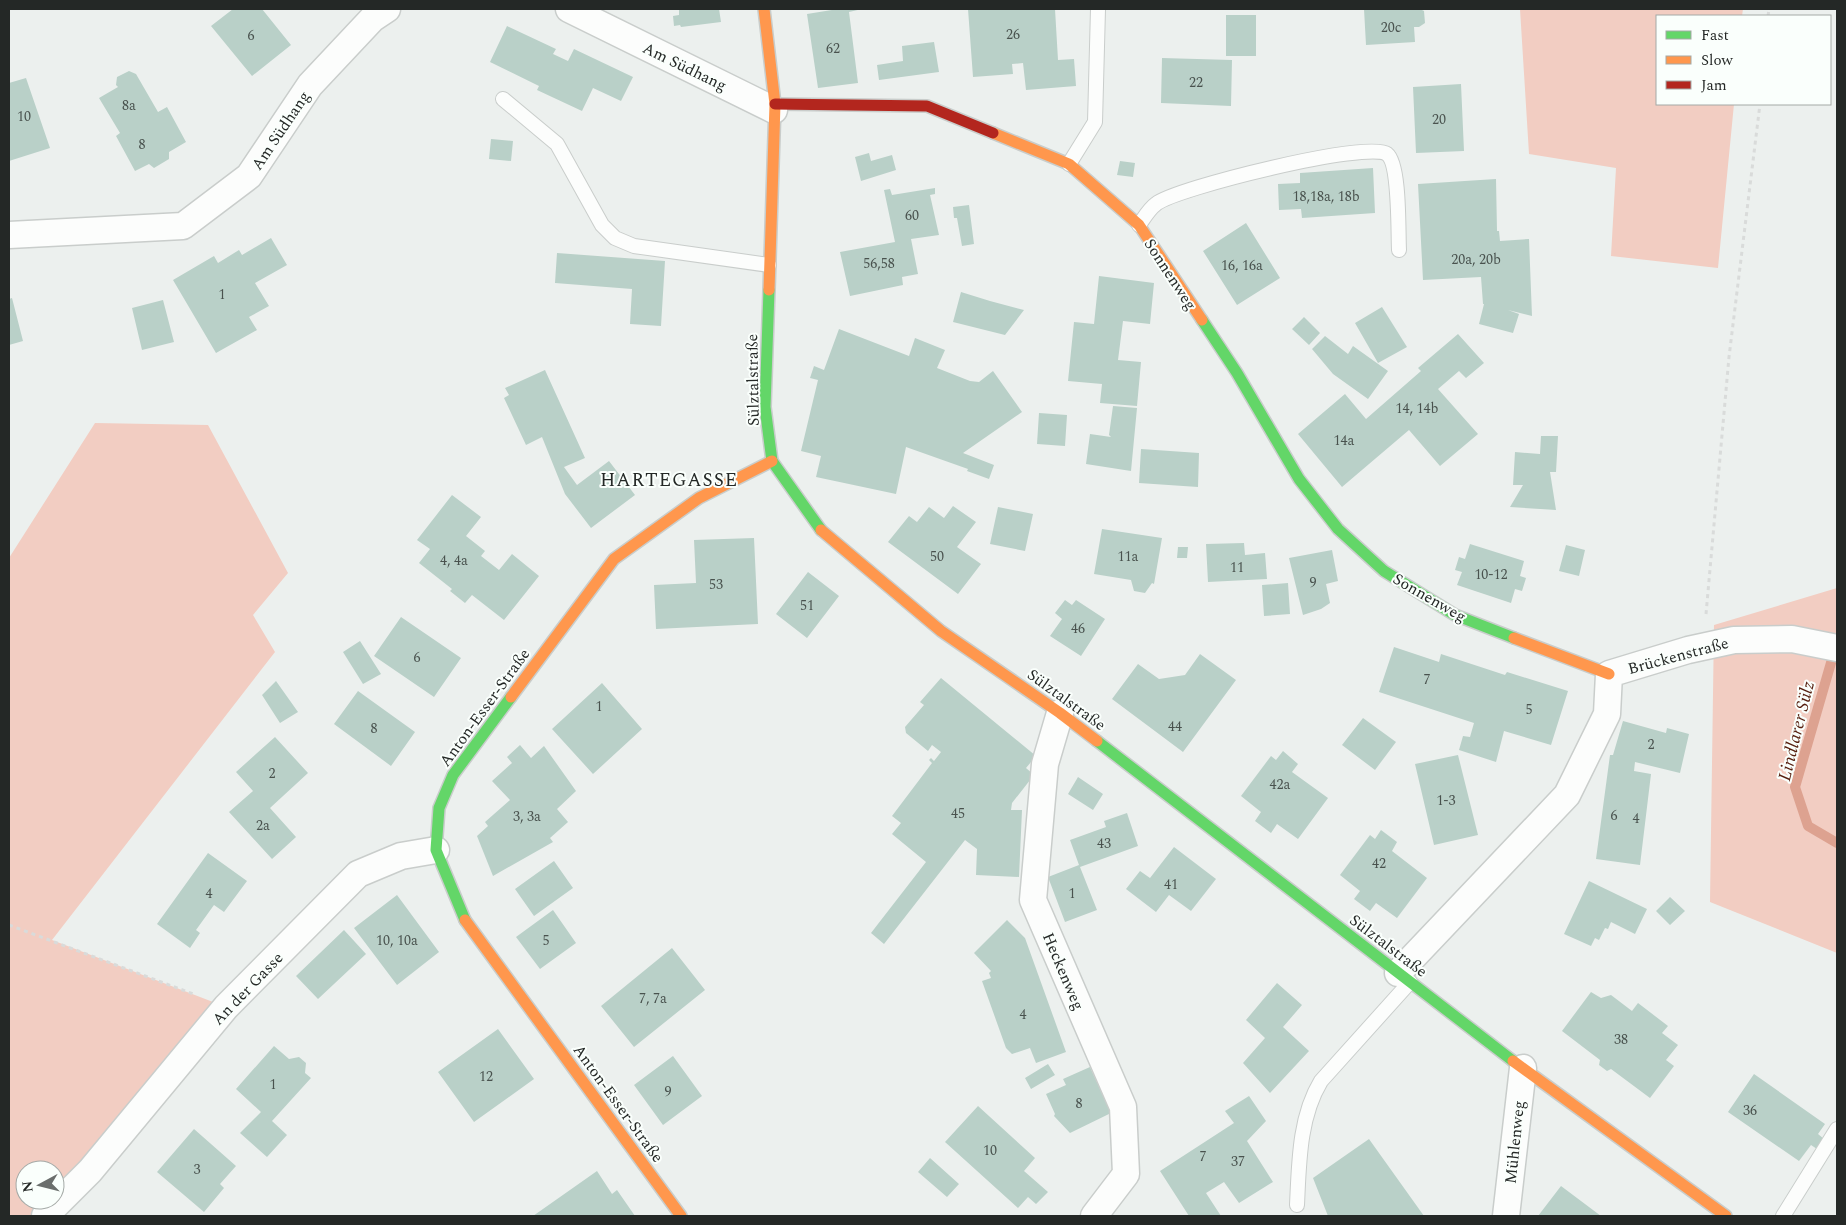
<svg xmlns="http://www.w3.org/2000/svg" width="1846" height="1225" viewBox="0 0 1846 1225" font-family="Spectral,serif">
  <style>
    .grass { fill: #f2cdc2; fill-rule: evenodd }
    .lines { fill: none; stroke-linecap: round; stroke-linejoin: round }
    .stream { stroke: #dda290; stroke-width: 10 }
    .building { fill: #b9d0c8 }
    .lane-casing { stroke: #c9cdcb; stroke-width: 16 }
    .street-casing { stroke: #c9cdcb; stroke-width: 29 }
    .fast-casing { stroke: #c9cdcb; stroke-width: 14 }
    .slow-casing { stroke: #c9cdcb; stroke-width: 14 }
    .jam-casing { stroke: #c9cdcb; stroke-width: 14 }
    .path { stroke: #d9dbda; stroke-width: 3; stroke-dasharray: 4 4; stroke-linecap: butt }
    .lane { stroke: #fcfdfc; stroke-width: 14 }
    .street { stroke: #fcfdfc; stroke-width: 26 }
    .fast { stroke: #63d668; stroke-width: 11 }
    .slow { stroke: #ff974d; stroke-width: 11 }
    .jam { stroke: #b3261e; stroke-width: 11 }
    .labels { text-anchor: middle; stroke-width: 4; stroke-linejoin: round; paint-order: stroke }
    .number-label { font-size: 14px; fill: #49524e }
    .street-label { font-size: 16px; fill: #242826; stroke: #fafffc }
    .water-label { font-size: 18px; font-style: italic; fill: #551e0e; stroke: #fafffc }
    .quarter-label { font-size: 19px; letter-spacing: 1px; fill: #242826; stroke: #fafffc }
  </style>
  <rect width="100%" height="100%" fill="#ecf0ee"/>
  <!-- grass -->
  <path class="grass" d="M1520,9h223l-1,7h-85v88h77l-16,164 -107,-12 5,-88 -87,-14z
    M95,423l113,2 80,148 -35,42 22,37 -223,288 174,67 -183,209h-34v-658zM25,1170h30v30h-30z
    M1837,588v365l-127,-51 4,-277z"/>
  <g class="lines">
    <!-- stream -->
    <path class="stream" d="M1835,649l-40,138 13,39 29,17"/>
  </g>
  <!-- building -->
  <path class="building" d="M233,9h29l29,36 -39,31 -41,-50z
    M679,9h40l2,13 -40,5 -1,-2 -6,1 -1,-10 6,-1z
    M838,9h24l-13,3 9,71 -40,5 -11,-74z
    M968,9h87l3,51 16,-1 2,27 -50,4 -3,-27 -11,1 1,10 -40,3z
    M1364,9h56l4,2 1,12 -6,4h-5l1,15 -49,3z
    M1226,15h30v41h-30z
    M507,26l49,23 -3,5 15,7 6,-12 59,28 -12,24 -28,-13 -11,23 -45,-21 2,-4 -49,-24z
    M934,42l5,30 -60,8 -2,-15 26,-4 -1,-15z
    M1162,58l70,2 -1,46 -70,-3z
    M129,71l7,3 22,38 9,-5 19,35 -17,10v7l-15,9 -5,-4 -14,7 -19,-35 4,-3 -21,-35 19,-11 -2,-2 1,-8z
    M26,78l24,70 -41,13v-78z
    M1461,84l3,67 -48,2 -3,-66z
    M491,139l22,2 -2,20 -22,-2z
    M869,153l2,8 21,-6 4,15 -35,11 -6,-24z
    M1120,161l15,2 -2,14 -16,-2z
    M1373,168l2,45 -73,5 -1,-9 -22,1 -1,-26 22,-1v-10z
    M1496,179l1,52h2l1,10 29,-2 3,77 -24,-6 11,4 -6,19 -34,-9 5,-20h-1l-2,-27 -58,3 -5,-96z
    M935,188v6l-5,1 9,40 -28,4 7,35 -16,3 1,8 -53,11 -10,-44 55,-10 -11,-52 6,-1 2,6z
    M969,205l5,39 -12,2 -5,-28h-3l-1,-11z
    M1246,223l34,55 -43,27 -34,-54z
    M271,238l16,27 -32,18 14,23 -20,11 8,13 -41,23 -43,-73 41,-24 4,7 21,-13 3,5z
    M557,253l108,8 -4,65 -31,-2 2,-35 -77,-6z
    M1099,276l55,7 -4,41 -27,-3 -5,39 23,2 -4,44 -37,-3 2,-19 -34,-3 6,-59 20,2z
    M961,292l29,9 34,9 -19,25 -52,-13z
    M12,298l11,43 -14,4v-46z
    M163,300l11,42 -32,8 -10,-42z
    M1382,307l25,40 -29,16 -23,-40z
    M1304,317l16,16 -11,12 -17,-16z
    M839,329l70,27 6,-18 30,12 -8,18 33,13 9,1 14,-11 29,41 -59,41 31,12 -5,14 -22,-8 1,-2 -62,-22 -10,47 -80,-17 5,-21 -20,-5 17,-71 -8,-2 4,-12 10,4z
    M1458,334l26,29 -18,15 -7,-7 -21,18 40,45 -38,32 -31,-36 -67,57 -44,-53 47,-40 21,25 55,-48 -3,-3z
    M1325,336l23,18 5,-8 35,25 -20,28 -35,-25 -21,-25z
    M545,370l40,88 -21,9 13,18 32,-24 26,34 -44,33 -26,-34 -23,-57 -16,8 -22,-47 5,-3 -4,-7z
    M1113,406l24,2 -6,63 -45,-7 4,-30 21,3 -2,-2z
    M1039,413l28,2 -2,31 -28,-2z
    M1541,436h17l-2,36h-6l6,38 -46,-3 13,-22h-10l2,-33 25,2z
    M1141,449l58,4 -1,34 -59,-4z
    M452,495l29,22 -15,19 19,15 -4,5 18,14 13,-16 27,22 -35,44 -32,-25 -7,8 -15,-12 2,-2 -33,-26 11,-14 -13,-9z
    M953,506l23,16 -19,25 24,17 -23,30 -70,-52 21,-26 8,6 12,-15 15,11z
    M998,507l35,7 -8,37 -35,-7z
    M1102,529l60,9 -8,46 -2,-1 -7,10 -11,-2 -3,-11 -37,-6z
    M754,538l4,86 -102,5 -2,-44 42,-2 -2,-43z
    M1244,543l1,12 20,-2 2,26 -59,3 -2,-38z
    M1470,544l54,17 -4,15 6,2 -4,13 -7,-2 -4,14 -54,-18 5,-13 -7,-2 4,-13 6,2z
    M1566,545l19,5 -6,26 -20,-5z
    M1178,547h10l-1,11h-10z
    M1332,550l6,31 -12,3 4,19 -9,6 -18,6 -14,-57z
    M808,572l31,24 -32,42 -31,-24z
    M1288,583l2,31 -26,2 -2,-31z
    M1065,600l7,5 4,-5 29,19 -24,37 -31,-20 12,-17 -7,-6z
    M401,617l60,41 -27,39 -60,-41z
    M360,641l21,33 -18,10 -20,-32z
    M1394,647l45,15 2,-8 64,21 2,-3 61,19 -17,54 -47,-14 -8,31 -37,-12 4,-14 7,1 4,-14 -95,-31z
    M1200,654l36,26 -53,72 -71,-53 26,-35 21,15 26,-4z
    M941,678l95,78 -10,12 8,7 -22,28 -1,7h11l-3,67 -43,-2 1,-26 -12,-9 -81,104 -13,-11 55,-71 -34,-28 9,-11 -9,-7 40,-53 -3,-3 2,-2 3,3 7,-9 -9,-7 -4,6 -22,-18 -1,-6 19,-22 -4,-3z
    M276,681l22,31 -18,11 -18,-28z
    M602,683l40,46 -49,45 -41,-45z
    M358,691l57,41 -24,34 -57,-42z
    M1363,718l33,24 -21,28 -33,-25z
    M1623,721l43,12 1,-5 22,6 -9,39 -45,-11 -1,9 17,3 -11,91 -44,-6 14,-104h3z
    M275,737l33,36 -38,35 26,29 -24,22 -43,-47 24,-21 -17,-19z
    M520,745l11,13 13,-12 32,45 -19,18 11,13 -18,16 3,4 -60,34 -16,-40 11,-10 -3,-4 25,-22 -18,-19 20,-18 -5,-6z
    M1283,751l15,13 -6,8 36,26 -30,41 -21,-15 -6,9 -16,-12 6,-9 -20,-16 30,-40 5,4z
    M1458,755l20,80 -44,10 -19,-81z
    M1078,777l25,17 -10,16 -25,-16z
    M1127,813l11,33 -58,21 17,43 -32,12 -17,-45 31,-12 -9,-25 36,-13 -2,-6z
    M1381,830l16,12 -5,9 35,27 -30,40 -21,-15 -6,8 -16,-12 6,-8 -20,-16 30,-40 5,4z
    M1174,847l42,32 -25,32 -22,-16 -13,17 -30,-23 14,-18 10,7z
    M208,853l39,28 -23,31 -10,-7 -18,25 4,3 -10,15 -33,-24z
    M554,861l19,27 -39,28 -19,-27z
    M1589,881l58,28 -12,25 -24,-12 -3,7 -3,-1 -6,12 -4,-2 -4,8 -27,-12z
    M397,895l42,57 -42,33 -43,-57z
    M1670,897l15,14 -15,14 -14,-14z
    M553,910l23,33 -36,26 -24,-32z
    M1007,920l18,18 41,114 -30,11 -6,-15 -18,6 -6,-6 -24,-67 9,-3 -2,-5 2,-2 -17,-18z
    M344,930l22,24 -48,45 -22,-23z
    M672,948l33,42 -71,57 -33,-41z
    M1277,983l25,22 -19,22 26,24 -39,42 -27,-30 22,-25 -19,-18z
    M1591,992l10,6 10,-3 21,16 6,-8 30,23 -6,7 16,12 -12,15 8,6 -24,32 -39,-29 -4,2 -8,-6 1,-5 -38,-29z
    M498,1029l36,50 -60,43 -36,-50z
    M274,1046l15,13 10,-2 7,6 -1,10 6,5 -39,43 15,14 -20,22 -27,-24 21,-21 -25,-23z
    M673,1056l29,40 -39,29 -29,-40z
    M1048,1064l7,11 -24,14 -6,-11z
    M1090,1067l21,46 -41,20 -16,-17 1,-2 -9,-20 20,-9 -3,-6z
    M1754,1074l71,50 -7,10 6,5 -7,10 -6,-4 -12,16 -71,-49z
    M1249,1096l17,25 -19,20 26,41 -34,21 -15,-21 -18,11 15,23h-32l-29,-45 74,-48 -9,-12z
    M978,1106l57,52 -11,13 24,21 -12,12 -8,-7 -10,11 -73,-66z
    M194,1129l42,37 -16,18 4,4 -20,24 -47,-40z
    M1369,1139l55,77h-96l-15,-38z
    M930,1158l29,26 -12,13 -29,-25z
    M597,1171l15,23 5,-4 18,26h-102z
    M1561,1186l40,30h-63z"/>
  <g class="lines">
    <defs>
      <path id="lane" d="M503,99l54,45 45,81 13,13 19,8 135,19
        M1069,164l26,-42 3,-113
        M1139,225c5,-7 10,-16 17,-21 19,-16 214,-64 231,-50 13,10 11,78 12,96
        M1297,1205c2,-41 2,-88 24,-124l89,-99
        M1783,1216l54,-87"/>
      <path id="street" d="M569,9l205,101
        M9,235l174,-9 66,-50 61,-91 62,-66 15,-10
        M1060,713l-15,51 -12,136 90,207 3,67 -32,42
        M1398,973l169,-178 40,-81 2,-40 79,-24 46,-10 58,-1 45,9
        M45,1216l45,-45 136,-164 132,-133 43,-18 35,-6
        M1506,1216l17,-148"/>
      <path id="fast" d="M769,290l-4,117 7,54 49,69
        M1202,320l35,53 62,106 39,50 46,42 71,44 59,23
        M1097,741l416,320
        M465,920l-29,-70 3,-42 14,-33 58,-78"/>
      <path id="slow" d="M764,9l11,95 -6,186
        M993,133l76,31 70,61 63,95
        M821,530l120,101 119,82 37,28
        M1514,638l95,36
        M511,697l103,-138 85,-61 73,-37
        M465,920l216,296
        M1513,1061l213,155"/>
      <path id="jam" d="M775,104l152,2 66,27"/>
    </defs>
    <!-- lane casing -->
    <use href="#lane" class="lane-casing"/>
    <!-- street casing -->
    <use href="#street" class="street-casing"/>
    <!-- fast casing -->
    <use href="#fast" class="fast-casing"/>
    <!-- slow casing -->
    <use href="#slow" class="slow-casing"/>
    <!-- jam casing -->
    <use href="#jam" class="jam-casing"/>
    <!-- path -->
    <path class="path" d="M1768,16l1,-7
      M1706,614l23,-257 31,-253
      M9,925l187,70"/>
    <!-- lane -->
    <use href="#lane" class="lane"/>
    <!-- street -->
    <use href="#street" class="street"/>
    <!-- fast -->
    <use href="#fast" class="fast"/>
    <!-- slow -->
    <use href="#slow" class="slow"/>
    <!-- jam -->
    <use href="#jam" class="jam"/>
  </g>
  <g class="labels">
    <!-- number labels -->
    <g class="number-label">
      <text x="1391" y="32">20c</text>
      <text x="1013" y="39">26</text>
      <text x="251" y="40">6</text>
      <text x="833" y="53">62</text>
      <text x="1196" y="87">22</text>
      <text x="129" y="110">8a</text>
      <text x="24" y="121">10</text>
      <text x="1439" y="124">20</text>
      <text x="142" y="149">8</text>
      <text x="1326" y="201">18,18a, 18b</text>
      <text x="912" y="220">60</text>
      <text x="1476" y="264">20a, 20b</text>
      <text x="879" y="268">56,58</text>
      <text x="1242" y="270">16, 16a</text>
      <text x="222" y="299">1</text>
      <text x="1417" y="413">14, 14b</text>
      <text x="1344" y="445">14a</text>
      <text x="937" y="561">50</text>
      <text x="1128" y="561">11a</text>
      <text x="454" y="565">4, 4a</text>
      <text x="1237" y="572">11</text>
      <text x="1491" y="579">10-12</text>
      <text x="1313" y="587">9</text>
      <text x="716" y="589">53</text>
      <text x="807" y="610">51</text>
      <text x="1078" y="633">46</text>
      <text x="417" y="662">6</text>
      <text x="1427" y="684">7</text>
      <text x="599" y="711">1</text>
      <text x="1529" y="714">5</text>
      <text x="1175" y="731">44</text>
      <text x="374" y="733">8</text>
      <text x="1651" y="749">2</text>
      <text x="272" y="778">2</text>
      <text x="1280" y="789">42a</text>
      <text x="1446" y="805">1-3</text>
      <text x="958" y="818">45</text>
      <text x="1614" y="820">6</text>
      <text x="527" y="821">3, 3a</text>
      <text x="1636" y="823">4</text>
      <text x="263" y="830">2a</text>
      <text x="1104" y="848">43</text>
      <text x="1379" y="868">42</text>
      <text x="1171" y="889">41</text>
      <text x="209" y="898">4</text>
      <text x="1072" y="898">1</text>
      <text x="397" y="945">10, 10a</text>
      <text x="546" y="945">5</text>
      <text x="653" y="1003">7, 7a</text>
      <text x="1023" y="1019">4</text>
      <text x="1621" y="1044">38</text>
      <text x="486" y="1081">12</text>
      <text x="273" y="1089">1</text>
      <text x="668" y="1096">9</text>
      <text x="1079" y="1108">8</text>
      <text x="1750" y="1115">36</text>
      <text x="990" y="1155">10</text>
      <text x="1203" y="1161">7</text>
      <text x="1238" y="1166">37</text>
      <text x="197" y="1174">3</text>
    </g>
    <!-- street labels -->
    <g class="street-label">
      <text transform="translate(685 66) rotate(26)" y="6">Am Südhang</text>
      <text transform="translate(280 130) rotate(-56)" y="6">Am Südhang</text>
      <text transform="translate(1171 274) rotate(57)" y="6">Sonnenweg</text>
      <text transform="translate(752 380) rotate(-91)" y="6">Sülztalstraße</text>
      <text transform="translate(1430 597) rotate(30)" y="6">Sonnenweg</text>
      <text transform="translate(1678 655) rotate(-15)" y="6">Brückenstraße</text>
      <text transform="translate(1067 699) rotate(36)" y="6">Sülztalstraße</text>
      <text transform="translate(484 707) rotate(-54)" y="6">Anton-Esser-Straße</text>
      <text transform="translate(1389 945) rotate(37)" y="6">Sülztalstraße</text>
      <text transform="translate(1064 971) rotate(67)" y="6">Heckenweg</text>
      <text transform="translate(247 988) rotate(-46)" y="6">An der Gasse</text>
      <text transform="translate(619 1103) rotate(54)" y="6">Anton-Esser-Straße</text>
      <text transform="translate(1514 1142) rotate(-84)" y="6">Mühlenweg</text>
    </g>
    <!-- water labels -->
    <g class="water-label">
      <text transform="translate(1796 731) rotate(-76)" y="6">Lindlarer Sülz</text>
    </g>
    <!-- quarter labels -->
    <g class="quarter-label">
      <text x="669" y="486">HARTEGASSE</text>
    </g>
  </g>
  <!-- border -->
  <rect width="1846" height="1225" fill="none" stroke="#242826" stroke-width="20"/>
  <!-- legend -->
  <rect x="1656" y="15" width="175" height="90" fill="#fafffc" stroke="#a4a9a6"/>
  <rect x="1666" y="31" width="25" height="8" fill="#63d668" stroke="#a4a9a6"/>
  <text x="1701" y="40" font-size="15" fill="#242826">Fast</text>
  <rect x="1666" y="56" width="25" height="8" fill="#ff974d" stroke="#a4a9a6"/>
  <text x="1701" y="65" font-size="15" fill="#242826">Slow</text>
  <rect x="1666" y="81" width="25" height="8" fill="#b3261e" stroke="#a4a9a6"/>
  <text x="1701" y="90" font-size="15" fill="#242826">Jam</text>
  <!-- north arrow -->
  <g transform="translate(40 1185) rotate(263)"><circle r="24" fill="#fafffc" stroke="#a4a9a6"/>
  <path d="M0-4L9 19L0 12L-9 19Z" fill="#6a6e6c"/>
  <text y="-8" font-size="14" font-weight="bold" text-anchor="middle" fill="#242826">N</text>
  </g>
</svg>
